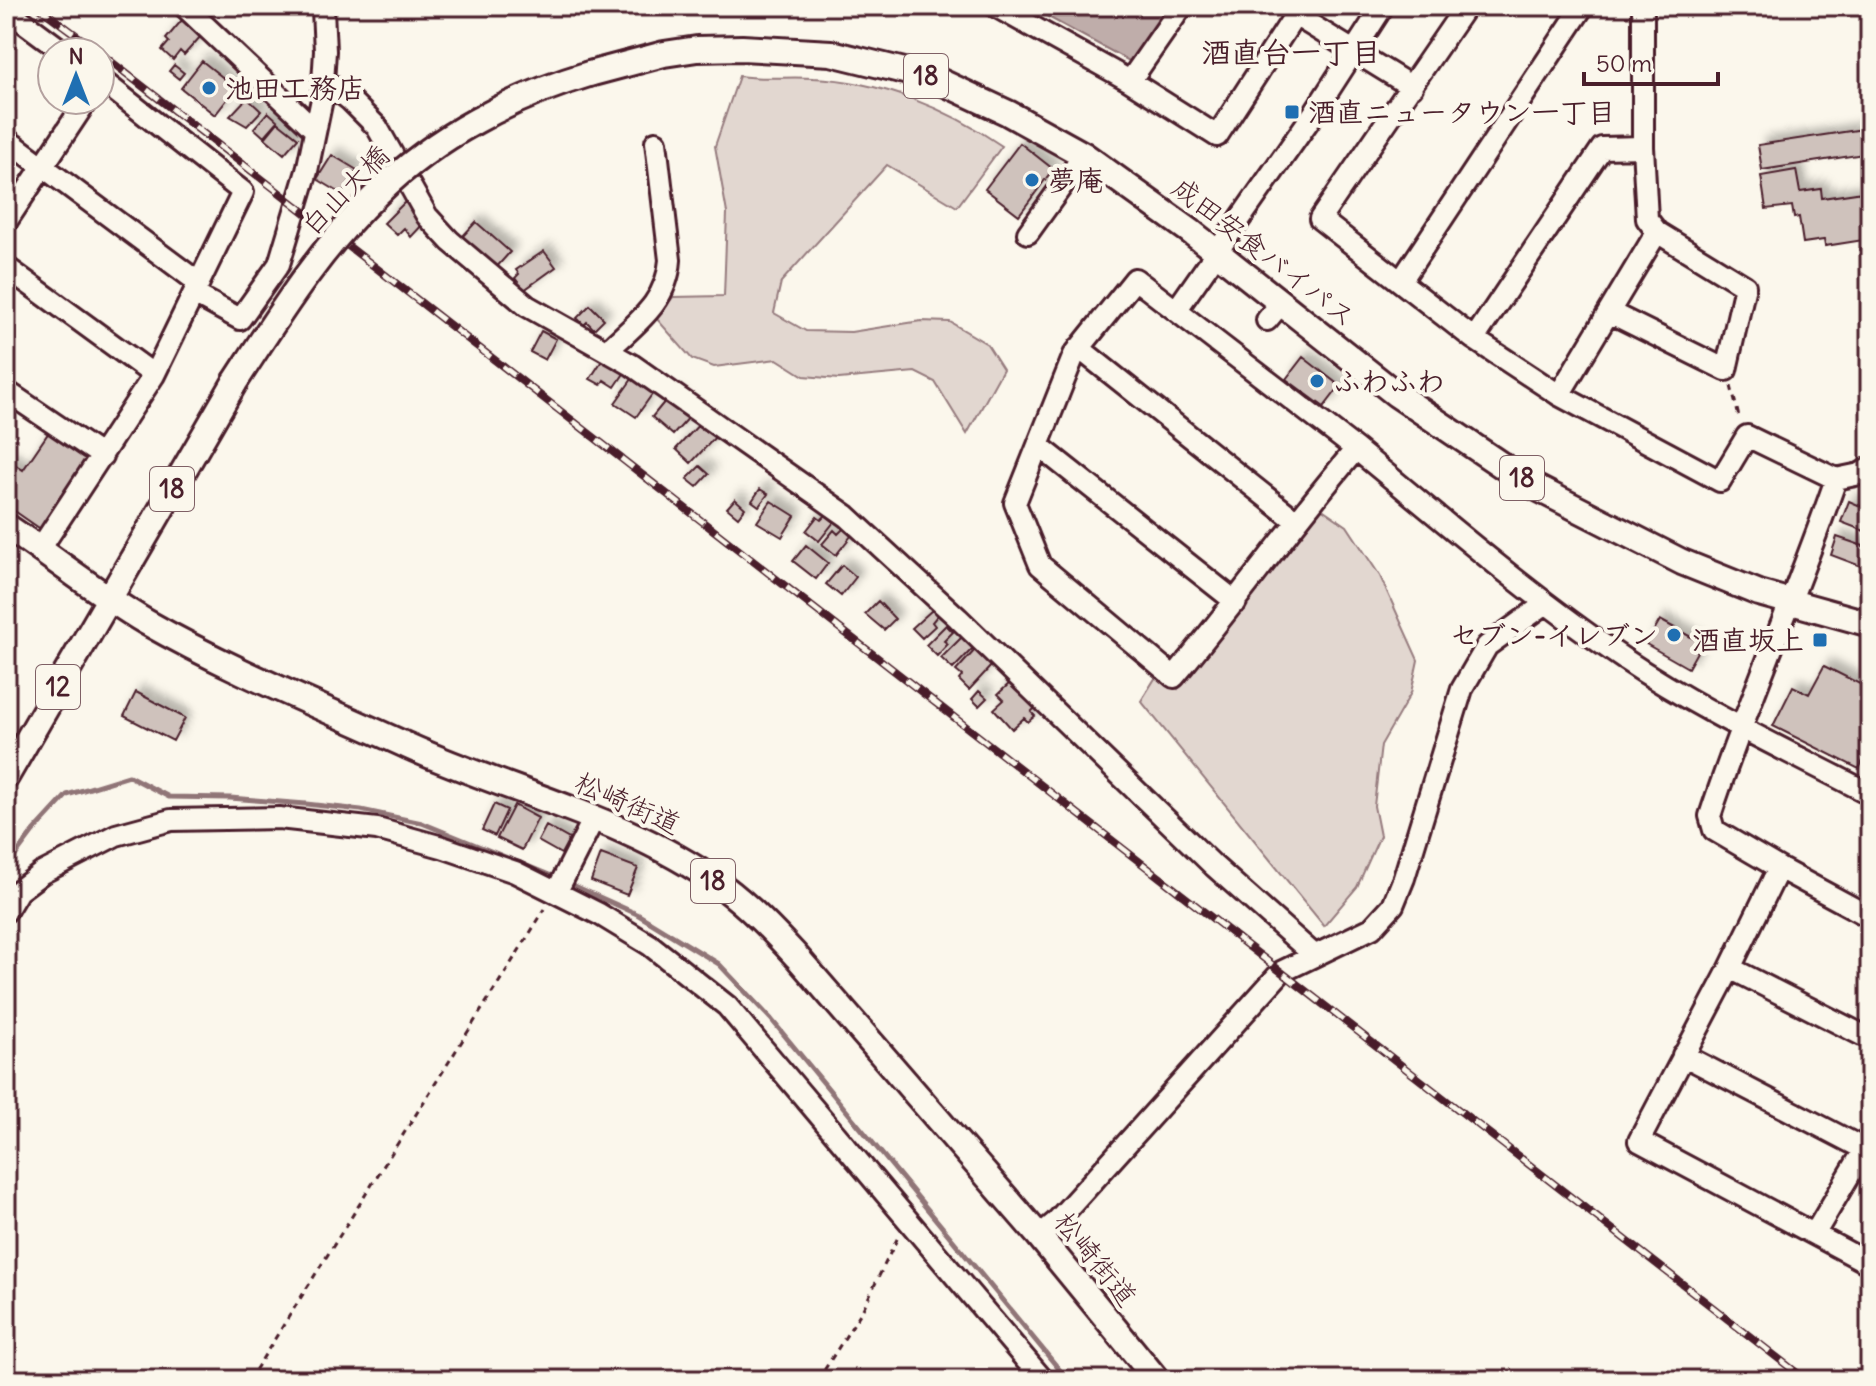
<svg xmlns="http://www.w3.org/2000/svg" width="1876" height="1386" viewBox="0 0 1876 1386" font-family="Delius,'Klee One',sans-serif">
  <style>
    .green { fill: #e2d7d0; stroke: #967b7e; stroke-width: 2 }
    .water { fill: #bfadaa; stroke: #907477; stroke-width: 2 }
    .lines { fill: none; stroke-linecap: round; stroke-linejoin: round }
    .stream { stroke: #907477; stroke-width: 5 }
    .building { fill: #cfc2bc; stroke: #4a1f2b; stroke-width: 2; filter: url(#shadow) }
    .minor-casing { stroke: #4a1f2b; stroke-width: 26 }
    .major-casing { stroke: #4a1f2b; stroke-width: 30 }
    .path { stroke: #4a1f2b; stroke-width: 3; stroke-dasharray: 6 6; stroke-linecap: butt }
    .minor { stroke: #fbf7ec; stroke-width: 20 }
    .major { stroke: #fbf7ec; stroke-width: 24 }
    .rail-casing { stroke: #4a1f2b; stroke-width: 8 }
    .rail { stroke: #fbf7ec; stroke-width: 5; stroke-dasharray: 15; stroke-linecap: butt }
    .major-bridge-casing { stroke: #4a1f2b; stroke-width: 30; stroke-linecap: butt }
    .major-bridge { stroke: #fbf7ec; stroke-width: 24 }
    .poi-dot { fill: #1f6fb2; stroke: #fbf7ec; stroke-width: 3 }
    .labels { text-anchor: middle; stroke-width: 8; stroke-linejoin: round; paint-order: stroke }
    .shield { fill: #fbf7ec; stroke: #7f6065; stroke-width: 2 }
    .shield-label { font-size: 26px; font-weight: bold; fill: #4a1f2b }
    .poi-label { font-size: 28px; font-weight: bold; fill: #4a1f2b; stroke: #fbf7ec; text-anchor: start }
    .street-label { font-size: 28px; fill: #4a1f2b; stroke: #fbf7ec }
    .neighbourhood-label { font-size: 30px; font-weight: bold; fill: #4a1f2b; stroke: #fbf7ec }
  </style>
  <defs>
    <filter id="shadow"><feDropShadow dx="7" dy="-7" stdDeviation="4" flood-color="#0004"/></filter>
  </defs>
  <rect width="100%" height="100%" fill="#fbf7ec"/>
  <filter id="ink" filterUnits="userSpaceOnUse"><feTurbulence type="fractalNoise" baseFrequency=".0125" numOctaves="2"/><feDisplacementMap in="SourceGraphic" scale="16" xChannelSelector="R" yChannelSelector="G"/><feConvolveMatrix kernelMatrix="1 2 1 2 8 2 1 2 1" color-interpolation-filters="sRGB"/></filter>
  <g filter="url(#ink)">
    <!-- green -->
    <path class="green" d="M739,76c25,4 49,0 74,2 67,3 134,30 189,68l-45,61 -70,-42 -106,117 -7,31 32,18 45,1 70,-11 29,1 37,22 16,25 -36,65 -32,-52 -20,-10 -76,7 -35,-3 -27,-17 -63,8 -22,-8 -36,-41 17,-21 51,-1 3,-83 -12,-67z
      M1318,506l29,20 33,50 38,84 -7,33 -30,52 -7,61 6,30 -23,51 -33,39 -183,-225 18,-29 19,17z"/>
    <!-- water -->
    <path class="water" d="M1028,6h141l-38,56z"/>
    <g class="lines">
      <!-- stream -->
      <path class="stream" d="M6,868l27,-36 34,-37 62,-19 40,21 61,1 76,6 55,6 61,13 137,56
        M568,883l69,31 82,50 52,55 297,361"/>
    </g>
    <!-- building -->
    <path class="building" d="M182,20l19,16 -17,19 -4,-4 -7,9 -11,-10 7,-8 -3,-3z
      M202,61l34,27 -21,27 -34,-27z
      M174,65l10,8 -5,6 -10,-8z
      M247,98l14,13 -14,15 -17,-10z
      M268,112l10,9 -14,16 -10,-9z
      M278,122l20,16 -14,16 -19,-16z
      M1870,128v25l-108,17 -4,-25z
      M1020,143l33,26 -34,46 -34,-26z
      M332,155l25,15 -15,24 -25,-15z
      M1796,170l4,22 21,-3 1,9 48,-7v48l-45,7 -1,-6 -21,3 -4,-26 -5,1 -2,-12 -26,3 -5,-33z
      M405,202l20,20 -14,15 -7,-9 -7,7 -13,-12z
      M476,222l34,30 -15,17 -34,-31z
      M544,251l12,16 -32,23 -9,-12 4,-4 -3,-4z
      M590,305l14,14 -10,10 -7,-7 -3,3 -7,-7z
      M541,331l15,8 -11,21 -15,-8z
      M1303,357l37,29 -16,21 -38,-28z
      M603,359l22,13 -10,15 -11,-7 -3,5 -11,-6z
      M632,379l21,14 -17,24 -21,-14z
      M670,395l22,19 -19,21 -21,-18z
      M703,420l15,14 -27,29 -15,-14z
      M49,432l41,29 -48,69 -36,-25v-47l17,12z
      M700,466l9,8 -12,13 -10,-8z
      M760,489l8,5 -9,12 -7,-5z
      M735,499l10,9 -7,9 -11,-9z
      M771,501l24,15 -13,21 -25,-15z
      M1849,501l21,9 -3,22 -26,-10z
      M826,515l8,7 -15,19 -13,-10 11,-14 4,3z
      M843,529l8,7 -15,19 -14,-11 12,-14 4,4z
      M1837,537l32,11 -6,19 -32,-12z
      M806,545l22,18 -12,16 -23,-18z
      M842,565l14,12 -15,19 -15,-12z
      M878,601l17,18 -11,11 -19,-16z
      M932,610l5,6 -5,6 3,4 -13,12 -10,-10z
      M1660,620l42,23 -14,25 -42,-24z
      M946,625l7,7 -9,9 4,3 -11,12 -11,-11z
      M962,637l11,11 -20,21 -12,-11z
      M975,650l17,15 -23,25 -10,-10 3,-4 -6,-5z
      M1824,666l46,23v57l-11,23 -86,-43 20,-40 16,8z
      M1011,682l24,26 -4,4 4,4 -7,6 -4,-4 -12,11 -18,-20 10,-9 -6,-6z
      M979,691l8,7 -8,8 -7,-7z
      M136,692l49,26 -12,23 -49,-25z
      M494,804l13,6 -12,26 -13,-6z
      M514,805l24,13 -16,32 -25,-12z
      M546,826l23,13 -8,15 -23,-13z
      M601,854l37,14 -11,27 -36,-14z"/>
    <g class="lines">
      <defs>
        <path id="minor" d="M184,6l131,124
          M995,6l135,75 87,55 84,-130
          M1466,6l-146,213 154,120 85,56 161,86 27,-45 89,43 24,-5 10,-6
          M6,9l58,43
          M1295,15l117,72
          M324,80l26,20 27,27 50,89 23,25 77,65 105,59 215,151 111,102 256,248 100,89
          M1130,81l52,-75
          M6,139l193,144
          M6,222l81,-122
          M1028,233l56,-78
          M6,267l148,108
          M1135,279l221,170c-63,74 -120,153 -182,228l-134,-112 -25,-62 59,-148z
          M1401,281l182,-275
          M194,294l46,25 39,-55 28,-93 15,-72 3,-48 -2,-41 2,-4
          M1177,309l137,-196 69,-107
          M1609,312l117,58 19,-84 -88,-54 -10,-13 -4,-72v-141
          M1267,320l15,-18
          M1474,339l128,-191 41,-1
          M1079,348l216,172
          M607,351c29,-28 60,-48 63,-91l-14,-118
          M6,391l96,65
          M1559,395l98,-163
          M1039,446l197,156
          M1356,449c88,72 174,147 268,210 77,52 164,92 246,135
          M1836,479c-39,114 -89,223 -126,337l4,14 65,38 91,49
          M40,549l114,-174 89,-183 -143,-113
          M1779,868l-49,100 -91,173 231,123
          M557,891l37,-73
          M6,911l12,-20 24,-18 74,-38 55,-15 108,-2 98,11 65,18 73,25 84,42 51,31 77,61 316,374
          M1730,968l140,71
          M1683,1055l187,97
          M1815,1233l55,-93
          M1039,1236l17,-14 225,-250 91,-44 21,-23 11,-27 58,-189 25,-43 58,-42"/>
        <path id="major" d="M589,74l75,-20 33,-5 45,-1 89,5 102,25 75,35 76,42 106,76 206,163 135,91 151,77 77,31 111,31
          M6,526c47,31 92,68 140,96 84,48 174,84 262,124 104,47 220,72 314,140 28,21 51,45 75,71l242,279 118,144
          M6,777l229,-395"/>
      </defs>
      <!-- minor casing -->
      <use href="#minor" class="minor-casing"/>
      <!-- major casing -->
      <use href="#major" class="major-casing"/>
      <!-- path -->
      <path class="path" d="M1731,386l8,31
        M249,1380l296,-471
        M818,1380l45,-71 35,-72"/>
      <!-- minor -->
      <use href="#minor" class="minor"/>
      <!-- major -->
      <use href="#major" class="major"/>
      <defs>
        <path id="rail" d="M37,6l62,46
          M100,53l1706,1327"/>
      </defs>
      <!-- rail casing -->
      <use href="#rail" class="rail-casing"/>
      <!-- rail -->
      <use href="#rail" class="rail"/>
      <defs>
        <path id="major-bridge" d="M235,382c43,-66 85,-134 143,-189 58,-57 134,-96 211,-119"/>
      </defs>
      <!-- major-bridge casing -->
      <use href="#major-bridge" class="major-bridge-casing"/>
      <!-- major-bridge -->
      <use href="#major-bridge" class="major-bridge"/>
    </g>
  </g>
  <!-- markers -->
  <g class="poi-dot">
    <circle cx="209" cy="88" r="8"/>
    <rect x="1284" y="104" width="16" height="16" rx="4"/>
    <circle cx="1032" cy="180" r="8"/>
    <circle cx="1317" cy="381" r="8"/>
    <circle cx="1674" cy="635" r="8"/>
    <rect x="1812" y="632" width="16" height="16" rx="4"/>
  </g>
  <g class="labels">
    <!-- shield labels -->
    <g class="shield">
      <rect x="904" y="54" width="44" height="44" rx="6"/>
      <rect x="1500" y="456" width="44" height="44" rx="6"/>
      <rect x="150" y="467" width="44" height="44" rx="6"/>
      <rect x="36" y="665" width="44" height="44" rx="6"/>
      <rect x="691" y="859" width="44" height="44" rx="6"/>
    </g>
    <g class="shield-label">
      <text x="926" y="85">18</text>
      <text x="1522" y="487">18</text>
      <text x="172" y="498">18</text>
      <text x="58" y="696">12</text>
      <text x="713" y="890">18</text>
    </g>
    <!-- poi labels -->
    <g class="poi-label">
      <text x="225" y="98">池田工務店</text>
      <text x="1308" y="122">酒直ニュータウン一丁目</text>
      <text x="1048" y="190">夢庵</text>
      <text x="1333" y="391">ふわふわ</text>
      <text x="1658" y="645" text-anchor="end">セブン-イレブン</text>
      <text x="1804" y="650" text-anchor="end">酒直坂上</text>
    </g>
    <!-- street labels -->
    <g class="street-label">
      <text transform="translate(345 190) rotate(-46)" y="10">白山大橋</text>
      <text transform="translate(1264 252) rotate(38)" y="10">成田安食バイパス</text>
      <text transform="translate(628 803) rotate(24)" y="10">松崎街道</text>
      <text transform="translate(1096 1259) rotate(51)" y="10">松崎街道</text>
    </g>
    <!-- neighbourhood labels -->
    <g class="neighbourhood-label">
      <text x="1291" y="63">酒直台一丁目</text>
    </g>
  </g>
  <!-- margin -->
  <rect width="1876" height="1386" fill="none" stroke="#fbf7ec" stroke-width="32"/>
  <rect x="16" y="16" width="1844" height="1354" fill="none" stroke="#4a1f2b" stroke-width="3" filter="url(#ink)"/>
  <!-- north arrow -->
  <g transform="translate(76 76)"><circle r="38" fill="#fbf7ec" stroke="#b4a19f" stroke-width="2"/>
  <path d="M0-6L14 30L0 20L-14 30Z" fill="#1f6fb2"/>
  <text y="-12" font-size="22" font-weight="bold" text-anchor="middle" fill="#4a1f2b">N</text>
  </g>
  <!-- scale -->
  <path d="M1584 72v12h134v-12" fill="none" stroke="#4a1f2b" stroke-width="4"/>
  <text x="1596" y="72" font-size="24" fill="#4a1f2b" stroke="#fbf7ec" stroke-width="6" paint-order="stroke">50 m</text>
</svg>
